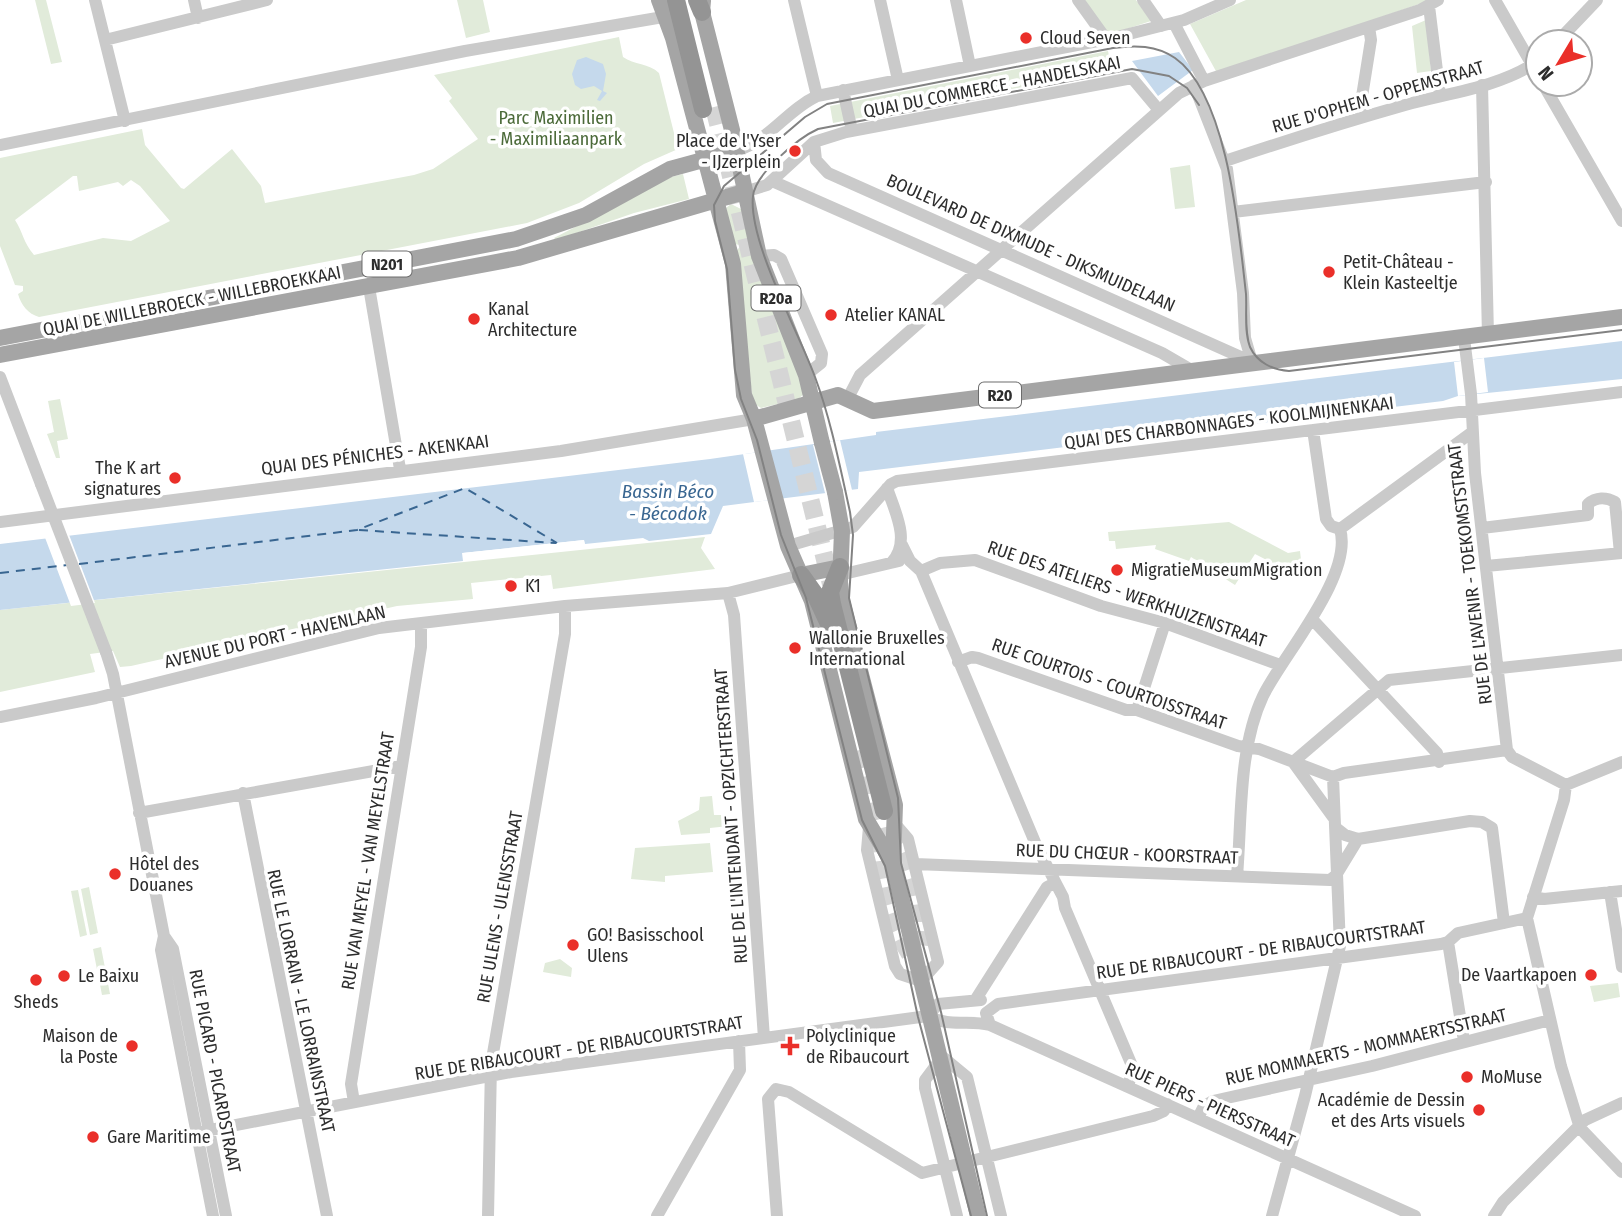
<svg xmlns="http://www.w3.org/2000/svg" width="1622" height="1216" viewBox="0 0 1622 1216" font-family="'Fira Sans Condensed',sans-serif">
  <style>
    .green { fill: #e1ebda; fill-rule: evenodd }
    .water { fill: #c5d9ec }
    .pier { fill: #fff }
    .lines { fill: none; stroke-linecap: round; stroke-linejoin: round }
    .ferry { stroke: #396691; stroke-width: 2; stroke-dasharray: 9 7; stroke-linecap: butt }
    .highway-tunnel { stroke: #d5d5d5; stroke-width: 18; stroke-dasharray: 18 9; stroke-linecap: butt }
    .minor { stroke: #cacaca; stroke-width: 12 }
    .major { stroke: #a5a5a5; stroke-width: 16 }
    .highway { stroke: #949494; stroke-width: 18 }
    .tram { stroke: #828282; stroke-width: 2 }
    .minor-bridge { stroke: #cacaca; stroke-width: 12 }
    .major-bridge { stroke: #a5a5a5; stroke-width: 16 }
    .poi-dot { fill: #ea2f29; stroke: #fff; stroke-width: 2.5 }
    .labels { text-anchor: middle; stroke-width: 7; stroke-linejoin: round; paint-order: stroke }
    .shield { fill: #fff; stroke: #6c6c6c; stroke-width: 2 }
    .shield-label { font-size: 16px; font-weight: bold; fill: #2d2d2d }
    .poi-label { font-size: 18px; fill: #2d2d2d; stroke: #fff; text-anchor: start }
    .street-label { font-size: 18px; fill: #2d2d2d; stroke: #fff }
    .park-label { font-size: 18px; fill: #4b6a39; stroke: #fff }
    .water-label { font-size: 19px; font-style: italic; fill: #396691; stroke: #fff }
  </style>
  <rect width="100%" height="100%" fill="#fff"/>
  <!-- green -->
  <path class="green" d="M35,0h11l16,62 -11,2z
    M457,0h26l7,32 -24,6z
    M1085,0h51l15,21 -43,14z
    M1246,0h185l-214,73 -27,-49z
    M1426,20l5,51 -14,2 -5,-47z
    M619,37l4,20c11,8 26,6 36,16l19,76 -34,15 -65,39 -52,20 -488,94c-11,-3 -18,-12 -21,-23l5,-3v-5l-8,-1 -15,-39v-88l142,-29 3,16 36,43 3,1 48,-40 29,37 4,17 149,-28 19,-6 45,-30 -29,-38 3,-3 -18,-23zM73,176h4l2,15 39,-9 5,4 8,-6 9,6 30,35 -39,20 -28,-3 -69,17c-11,-13 -11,-23 -19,-35z
    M1108,51l4,19 -279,53 -3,-17z
    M1190,165l5,42 -20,2 -5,-41z
    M683,174l6,25 -55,14 -78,27 -2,-2 117,-61z
    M731,204l10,5 59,161 4,24 -6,5 -37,9 -8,-5 -18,-150 6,-8 -8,-1 -7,-36z
    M60,399l8,40 -11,2 3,17h-4l-9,-24 7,-2 -6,-31z
    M1229,522l59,31 12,-2 1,9 -7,14 -39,-20 -20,31 -44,-28 -2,4 -34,-12 1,-4 -40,4 -1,-8h-6l-1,-9z
    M705,537l-4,11 14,21 -162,20 -2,-14 -80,8 2,16 -76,7 -266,60 -11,1 -7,-16 -23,3 5,18 -95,20v-82z
    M712,796l2,19h7l2,6 6,-1v6l-19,2v5l-29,2 -3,-14 21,-11 1,-13z
    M710,843l3,29 -48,4v6l-34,-3 4,-31z
    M89,887l9,46 -8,2 -9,-46z
    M78,890l9,45 -7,2 -9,-46z
    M101,947l9,47 -8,1 -9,-46z
    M560,959l12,9 -1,9 -28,-5 2,-9z
    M1618,983l2,14 -26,5 -4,-16z"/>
  <!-- water -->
  <path class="water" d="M1179,52l14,18 -35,26 -26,-35z
    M586,57l17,7 3,10 -3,17 4,2 -7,8 -3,-1 5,-9 -8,-5 -13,3 -6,-4 -3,-11 5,-14z
    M1622,341v38l-164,17 -15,5 -584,71 -1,17 -135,17 -12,28 -62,7 -6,-3 -58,6 -1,-4 -121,13v8l-463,49v-66l710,-85 166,-24v-3z"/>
  <!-- pier -->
  <path class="pier" d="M1484,358l4,34 -30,4 -4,-34z
    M840,440l12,50 -27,3 -12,-48z
    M770,451l11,48 -27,3 -11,-48z
    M68,532l27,71 -24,3 -27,-71z
    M584,540l1,7 -4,-3 -115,12v4l-3,1 -1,-8z"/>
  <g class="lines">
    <!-- ferry -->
    <path class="ferry" d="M359,530l197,13
      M79,564l278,-34 108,-42 92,55
      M0,573l67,-8"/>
    <!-- highway-tunnel -->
    <path class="highway-tunnel" d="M714,107l117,477
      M860,750l23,95
      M892,828c19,38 32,74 27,117
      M877,834c4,47 8,79 33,120"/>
    <!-- minor -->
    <path class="minor" d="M95,0l30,121
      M194,0l4,18
      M794,0l23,96
      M880,0l18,80
      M956,0l14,66
      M1078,0l28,39
      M1143,0l18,26
      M1495,0l43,75
      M1429,6l11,89
      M1174,23l30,58
      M105,40l162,-40
      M1557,42l40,-42
      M1543,84l79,137
      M1194,85l33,84 16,124 2,45 7,24
      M1482,85l6,250
      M843,90l9,41
      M1362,117l-2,-8 11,-69 -2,-13
      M814,142l2,18 12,13 424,189
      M0,145l465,-94 198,-34
      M736,151c33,-10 51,-41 81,-55l296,-58 71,-18 46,-20
      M1225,161c60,-20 120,-39 180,-56 43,-12 96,-18 133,-44
      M772,181l390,172 31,18
      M744,192l23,-7 47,-43 32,-10 286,-54 26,31
      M1233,212l253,-30
      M759,256l15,-1 7,4 41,95 -1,9 -15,12
      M369,287l31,182
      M1464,338l7,56 4,79 32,277
      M0,377l41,107
      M848,398l12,-23 319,-282 25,-12 216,-71 18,-10
      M1313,430l13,89 5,7 9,3
      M887,488c8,24 24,53 5,74
      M0,522l561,-71 193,-32
      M1482,528l106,-13v-11c8,-7 18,-7 27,-2l5,51
      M1340,529l131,-96
      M902,545l8,16 11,10 116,276 26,50 2,11 68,160 -5,19
      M788,546l65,-19 38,-43 6,-3 725,-89
      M1486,566l136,-13
      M840,567l8,6 51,-12
      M921,571l19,-8 35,-3 126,46 64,17 115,42
      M728,593l6,22 30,423
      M1312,619l125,134 2,9
      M106,652l7,22 51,262 9,13 53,267
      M958,662l14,-5 6,1 148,52h11l101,36 21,3 74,28
      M1137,710l28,-87
      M0,717l96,-19 283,-70 186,-22 163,-13 73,-18
      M1507,750l5,7 54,28 56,-23
      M1293,762l96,-82 233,-25
      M1293,762l40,55
      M1333,777l11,-4 163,-23
      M1566,785l-2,15 -37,118 34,148 19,62 42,44
      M243,793l84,423
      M139,813l262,-47
      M869,827l-2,23 28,116 5,8 21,7 17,-19 -30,-123 -12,-14
      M1336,828l9,7 13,4 112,-18 12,1 10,6 12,95
      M915,864l415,16 6,-5 22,-36
      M1237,876c5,-58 1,-127 26,-180 20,-41 91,-121 77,-167
      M1610,892l12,75
      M1533,897l11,2 78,-8
      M164,936l-3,14 52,266
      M1448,942l16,99
      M976,999l71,-112 8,-4
      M928,1016l10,-12 43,-4
      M990,1025l-4,-12 12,-9 443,-60 7,-2 10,-9 69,-15
      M938,1053l29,24 34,139
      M940,1060l-15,20v8l32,128
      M354,1102l-3,-18 70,-437v-23
      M1198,1118l6,-12 9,-5 159,-35 178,-46
      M195,1133l316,-61 417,-56c23,12 39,3 62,9l425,191
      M488,1216l3,-151 74,-431v-28
      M657,1216l83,-146 -1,-29
      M777,1216l-9,-117 8,-10 13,3 133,81 231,-57 11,-5 3,-7
      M1272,1216l33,-120 35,-150 -7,-169
      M1494,1216l9,-14 82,-82 37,-17"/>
    <!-- major -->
    <path class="major" d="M659,0l14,38 60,226 11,131 10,24 34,127 24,55 54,218 27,45
      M703,1l-1,11 30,118 27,126 47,119 16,68
      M0,338l516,-99 70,-24 84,-46 66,-18
      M0,355l518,-97 226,-66
      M754,419l84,-24 35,16 749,-94
      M835,492l7,39 -2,51 2,19 53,204 -2,59 85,352
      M801,575l39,-8"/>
    <!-- highway -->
    <path class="highway" d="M676,0l27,109
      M697,0l5,12
      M840,567l-10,25 2,12 52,207
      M801,575l15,21 13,28"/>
    <!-- tram -->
    <path class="tram" d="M971,1216l-53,-199 -33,-151 -23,-46 -56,-222 -25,-63 -24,-95 -16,-41 -6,-29 -8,-101 -12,-48 -1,-16 10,-19 81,-69 22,-13 286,-56c22,-3 43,-3 62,10 53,37 64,175 71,236 1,16 -2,37 4,53 7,15 22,23 39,24l333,-41
      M987,1216l-46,-204 -40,-149 -3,-65 -49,-200 4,-63 -3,-23c-10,-45 -19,-92 -35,-135 -16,-44 -67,-136 -62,-181 2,-22 45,-58 65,-67l314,-60 37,7 18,12 12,17"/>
    <!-- minor-bridge -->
    <path class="minor-bridge" d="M41,484l65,168"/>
    <!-- major-bridge -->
    <path class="major-bridge" d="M822,443l13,49"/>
  </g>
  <!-- markers -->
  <g class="poi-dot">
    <circle cx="1026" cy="38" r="7"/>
    <circle cx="795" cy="151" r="7"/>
    <circle cx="1329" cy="272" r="7"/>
    <circle cx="831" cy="315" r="7"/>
    <circle cx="474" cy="319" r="7"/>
    <circle cx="175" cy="478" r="7"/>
    <circle cx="1117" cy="570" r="7"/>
    <circle cx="511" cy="586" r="7"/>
    <circle cx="795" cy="648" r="7"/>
    <circle cx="115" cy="874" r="7"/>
    <circle cx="573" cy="945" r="7"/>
    <circle cx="1591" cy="975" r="7"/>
    <circle cx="64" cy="976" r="7"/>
    <circle cx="36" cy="980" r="7"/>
    <circle cx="132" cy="1046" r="7"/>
    <path d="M786.5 1035.5h7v7h7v7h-7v7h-7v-7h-7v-7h7z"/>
    <circle cx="1467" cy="1077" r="7"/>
    <circle cx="1479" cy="1110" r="7"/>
    <circle cx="93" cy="1137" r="7"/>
  </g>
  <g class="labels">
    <!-- shield labels -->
    <g class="shield">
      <rect x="362.5" y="251.5" width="49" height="25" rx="5"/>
      <rect x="751.5" y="285.5" width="49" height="25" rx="5"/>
      <rect x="979" y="382.5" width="42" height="25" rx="5"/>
    </g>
    <g class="shield-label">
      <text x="387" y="270">N201</text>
      <text x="776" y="304">R20a</text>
      <text x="1000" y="401">R20</text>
    </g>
    <!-- poi labels -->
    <g class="poi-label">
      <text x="1040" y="44">Cloud Seven</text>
      <text x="781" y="147" text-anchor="end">Place de l'Yser<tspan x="781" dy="21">- IJzerplein</tspan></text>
      <text x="1343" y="268">Petit-Château -<tspan x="1343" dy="21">Klein Kasteeltje</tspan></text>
      <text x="488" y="315">Kanal<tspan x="488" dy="21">Architecture</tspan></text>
      <text x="845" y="321">Atelier KANAL</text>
      <text x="161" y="474" text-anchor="end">The K art<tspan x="161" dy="21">signatures</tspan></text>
      <text x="1131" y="576">MigratieMuseumMigration</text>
      <text x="525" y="592">K1</text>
      <text x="809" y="644">Wallonie Bruxelles<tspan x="809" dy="21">International</tspan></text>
      <text x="129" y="870">Hôtel des<tspan x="129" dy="21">Douanes</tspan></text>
      <text x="587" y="941">GO! Basisschool<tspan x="587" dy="21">Ulens</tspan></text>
      <text x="1577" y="981" text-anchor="end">De Vaartkapoen</text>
      <text x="78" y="982">Le Baixu</text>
      <text x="36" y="1008" text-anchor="middle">Sheds</text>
      <text x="118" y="1042" text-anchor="end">Maison de<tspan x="118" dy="21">la Poste</tspan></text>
      <text x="806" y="1042">Polyclinique<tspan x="806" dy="21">de Ribaucourt</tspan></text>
      <text x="1481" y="1083">MoMuse</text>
      <text x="1465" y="1106" text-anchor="end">Académie de Dessin<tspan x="1465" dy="21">et des Arts visuels</tspan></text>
      <text x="107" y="1143">Gare Maritime</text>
    </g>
    <!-- street labels -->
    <g class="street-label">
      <text transform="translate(992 87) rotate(-11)" y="6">QUAI DU COMMERCE - HANDELSKAAI</text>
      <text transform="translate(1378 97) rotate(-16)" y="6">RUE D'OPHEM - OPPEMSTRAAT</text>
      <text transform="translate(1031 243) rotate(24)" y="6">BOULEVARD DE DIXMUDE - DIKSMUIDELAAN</text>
      <text transform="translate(192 301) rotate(-11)" y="6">QUAI DE WILLEBROECK - WILLEBROEKKAAI</text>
      <text transform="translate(1229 423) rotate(-7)" y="6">QUAI DES CHARBONNAGES - KOOLMIJNENKAAI</text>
      <text transform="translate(375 455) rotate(-7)" y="6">QUAI DES PÉNICHES - AKENKAAI</text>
      <text transform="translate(1470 574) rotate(-97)" y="6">RUE DE L'AVENIR - TOEKOMSTSTRAAT</text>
      <text transform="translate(1127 594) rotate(19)" y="6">RUE DES ATELIERS - WERKHUIZENSTRAAT</text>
      <text transform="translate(275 637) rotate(-13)" y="6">AVENUE DU PORT - HAVENLAAN</text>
      <text transform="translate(1109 684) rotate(19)" y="6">RUE COURTOIS - COURTOISSTRAAT</text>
      <text transform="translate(731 816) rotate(-94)" y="6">RUE DE L'INTENDANT - OPZICHTERSTRAAT</text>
      <text transform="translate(1127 854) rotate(2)" y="6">RUE DU CHŒUR - KOORSTRAAT</text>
      <text transform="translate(368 861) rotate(-81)" y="6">RUE VAN MEYEL - VAN MEYELSTRAAT</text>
      <text transform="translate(500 907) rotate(-80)" y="6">RUE ULENS - ULENSSTRAAT</text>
      <text transform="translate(1261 950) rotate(-8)" y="6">RUE DE RIBAUCOURT - DE RIBAUCOURTSTRAAT</text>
      <text transform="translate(301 1001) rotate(78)" y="6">RUE LE LORRAIN - LE LORRAINSTRAAT</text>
      <text transform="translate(1366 1047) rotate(-13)" y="6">RUE MOMMAERTS - MOMMAERTSSTRAAT</text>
      <text transform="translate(579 1048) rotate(-9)" y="6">RUE DE RIBAUCOURT - DE RIBAUCOURTSTRAAT</text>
      <text transform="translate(215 1071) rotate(79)" y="6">RUE PICARD - PICARDSTRAAT</text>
      <text transform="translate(1210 1105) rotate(24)" y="6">RUE PIERS - PIERSSTRAAT</text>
    </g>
    <!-- park labels -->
    <g class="park-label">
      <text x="556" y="124">Parc Maximilien<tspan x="556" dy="21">- Maximiliaanpark</tspan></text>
    </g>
    <!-- water labels -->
    <g class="water-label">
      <text x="668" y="498">Bassin Béco<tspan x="668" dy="22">- Bécodok</tspan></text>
    </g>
  </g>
  <!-- north arrow -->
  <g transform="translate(1559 63) rotate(232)"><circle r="33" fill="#ffffff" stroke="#ababab" stroke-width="2"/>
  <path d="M0-5L12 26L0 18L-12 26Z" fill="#ea2f29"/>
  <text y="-10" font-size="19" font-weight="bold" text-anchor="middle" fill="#2d2d2d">N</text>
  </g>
</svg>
